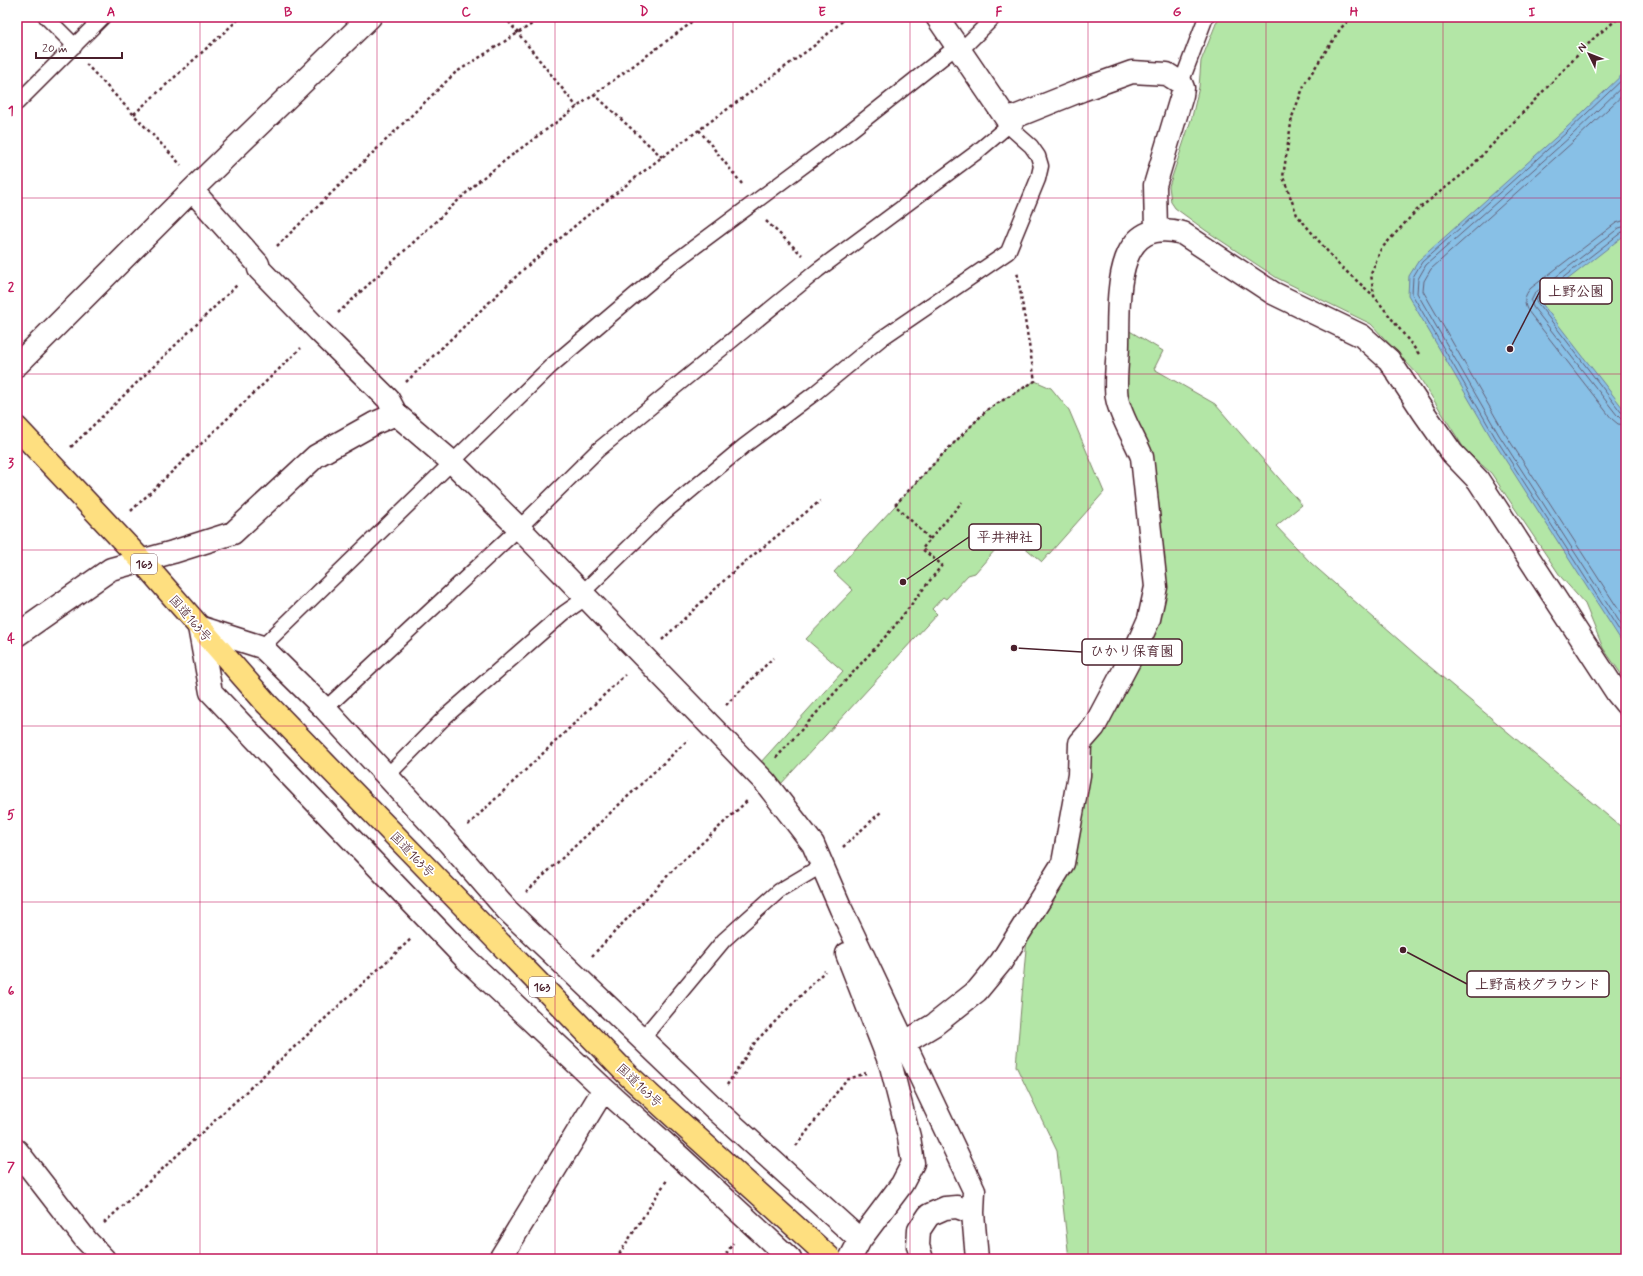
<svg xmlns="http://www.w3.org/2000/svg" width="1643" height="1276" viewBox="0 0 1643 1276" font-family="Mynerve,'Klee One',sans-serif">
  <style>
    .green { fill: #b3e6a6; stroke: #7e8268 }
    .water { fill: #88c0e6; stroke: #6f809b }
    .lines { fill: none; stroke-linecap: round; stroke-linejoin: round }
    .shore { stroke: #635f76; stroke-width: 1 }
    .service-casing { stroke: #4a1f2b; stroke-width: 17 }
    .minor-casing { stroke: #4a1f2b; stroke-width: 25 }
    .trunk-casing { stroke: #4a1f2b; stroke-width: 25 }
    .path { stroke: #4a1f2b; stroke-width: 2.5; stroke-dasharray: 3 3; stroke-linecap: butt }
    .service { stroke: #fff; stroke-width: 14 }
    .minor { stroke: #fff; stroke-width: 22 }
    .trunk { stroke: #fedf80; stroke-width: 22 }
    .trunk-bridge-casing { stroke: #4a1f2b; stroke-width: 25; stroke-linecap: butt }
    .trunk-bridge { stroke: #fedf80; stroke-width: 22 }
    .grid { fill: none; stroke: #c2185b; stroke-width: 1; stroke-opacity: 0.55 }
    .labels { text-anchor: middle; stroke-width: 3.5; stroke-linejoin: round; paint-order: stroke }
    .shield { fill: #fff; stroke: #80626b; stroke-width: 1 }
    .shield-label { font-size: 12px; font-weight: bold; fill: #4a1f2b }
    .street-label { font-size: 13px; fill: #4a1f2b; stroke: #fff }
    .leader { fill: none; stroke: #4a1f2b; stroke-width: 1.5 }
    .callout-dot { fill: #4a1f2b; stroke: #fff; stroke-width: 1.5 }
    .callout { fill: #fff; stroke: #4a1f2b; stroke-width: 1.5 }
    .callout-label { font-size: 14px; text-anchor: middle; font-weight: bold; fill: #4a1f2b }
    .neatline { fill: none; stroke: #c2185b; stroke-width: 1.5 }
    .grid-label { font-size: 13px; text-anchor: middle; font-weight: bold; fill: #c2185b }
  </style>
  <rect width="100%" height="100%" fill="#fff"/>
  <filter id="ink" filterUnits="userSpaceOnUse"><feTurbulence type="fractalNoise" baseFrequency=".025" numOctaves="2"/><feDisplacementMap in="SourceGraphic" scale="8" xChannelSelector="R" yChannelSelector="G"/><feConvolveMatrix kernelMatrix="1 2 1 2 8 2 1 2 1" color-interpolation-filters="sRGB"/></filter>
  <g filter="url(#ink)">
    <!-- green -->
    <path class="green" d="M1221,17h405v664l-23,-33 -18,-44 -24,-27 -70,-104 -26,-23 -47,-75 -47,-51 -94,-46 -72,-48 -30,-22 -4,-6 -2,-16 23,-69 7,-30 2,-26 16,-40z
      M1128,330l35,21 -9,18 61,35 87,101 -26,21 35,37 112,98 203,170v428h-557l-12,-108 -41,-85 11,-129 40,-61 21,-128 12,-15 58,-106 6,-32 -37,-203z
      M1035,381l16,7 18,22 35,82 -62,70 -33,-28 -34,39 -7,2 -22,24 -3,-2 -11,12 5,5 -157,171 -20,-22 83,-92 -37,-32 47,-49 -19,-18 107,-116 47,-47z"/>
    <!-- water -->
    <path class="water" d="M1626,71v163l-86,67 86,111v236l-134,-209 -84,-144 1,-19 10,-16 145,-130z"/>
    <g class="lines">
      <!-- shore -->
      <path class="shore" d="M1626,76l-60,57 -144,129 -9,15 -1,17 83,143 131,204
        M1626,83l-56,54 -144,128 -8,14 -1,14 82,142 127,197
        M1626,92l-52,49 -143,128 -7,12 -1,10 81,141 122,189
        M1626,220l-10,3 -85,65c-7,7 -8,15 -3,23l84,108 6,5 8,1
        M1626,226l-7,2 -84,65 -4,8 2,6 84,108 4,4h5
        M1626,231l-4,1 -84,65 -2,4 85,111 5,2"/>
      <defs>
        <path id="service" d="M46,17l29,29
          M961,50l33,-33
          M1181,83l25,-66
          M17,103l86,-86
          M262,647l289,-281 118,-100 176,-131 111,-88
          M325,709l194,-181 79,-78 220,-180 159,-118 33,-28 4,7 17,15 7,10 3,10 -3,13 -30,73 -126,86 -67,55 -71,53 -79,66 -83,81
          M387,776l59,-60 118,-103 23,-16
          M641,1040l83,-100 55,-49 42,-25"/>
        <path id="minor" d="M937,17l73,107 7,-8 65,-26 50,-18 35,2 14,9 2,5 -1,7 -27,90 1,46
          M192,190l66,74 1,5 60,62 69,68 8,15
          M17,365l175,-175 178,-173
          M17,635l94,-66 62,-17 60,-19 83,-77 59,-33 21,-9 56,48 67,66 246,254 48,62 28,65 133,281 -1,23 4,46
          M847,954l44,112 18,71 4,26 -11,21 -42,56 -10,19
          M904,1043l30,-18 43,-34 24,-29 62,-99 16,-88 1,-32 14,-16 43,-81 12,-27 7,-32 -14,-130c-7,-18 -22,-41 -25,-59 -3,-14 1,-39 1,-55 1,-44 -5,-129 64,-110l91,60 89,43 27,24 35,53 28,40 26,27 139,213 9,11
          M17,1151l69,89 18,19
          M500,1259l104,-170
          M790,1259l-109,-101 -77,-69 -138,-130 -179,-187 -76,-80 -12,-65 63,20 63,62 124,134 58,67 206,197 147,133
          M922,1259l-4,-13 1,-16 10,-15 16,-7 12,-1 16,6"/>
        <path id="trunk" d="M17,428l124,132 125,143"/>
      </defs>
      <!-- service casing -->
      <use href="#service" class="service-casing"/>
      <!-- minor casing -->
      <use href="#minor" class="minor-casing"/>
      <!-- trunk casing -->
      <use href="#trunk" class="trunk-casing"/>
      <!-- path -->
      <path class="path" d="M505,17l72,90
        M1352,17l-11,11 -36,55 -13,34 -9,60 14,38 42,50 35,31
        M86,64l95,101
        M594,94l68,63
        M134,114l107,-97
        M699,130l43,54
        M766,221l36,34
        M277,246l178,-173 88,-56
        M338,313l142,-133 36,-28 171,-126 9,-9
        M1419,354l-45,-58 -3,-22 10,-25 36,-39 51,-40 127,-133 25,-20
        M406,382l119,-114 58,-49 79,-62 153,-112 32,-28
        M71,447l167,-163
        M131,511l170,-163
        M930,539l32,-37
        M662,640l73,-70 85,-69
        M726,705l47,-47
        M776,758l117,-130 49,-63 -20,-16 8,-10 -35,-34 46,-49 47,-47 47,-28 -18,-110
        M468,825l157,-150
        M843,847l39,-36
        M526,892l162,-152
        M592,956l80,-85 75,-70
        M727,1085l29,-44 69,-70
        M796,1146l50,-66 20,-7
        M104,1223l308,-285
        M616,1259l51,-79
        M723,1259l10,-16"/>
      <!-- service -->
      <use href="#service" class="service"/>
      <!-- minor -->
      <use href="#minor" class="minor"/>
      <!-- trunk -->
      <use href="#trunk" class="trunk"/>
      <defs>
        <path id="trunk-bridge" d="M266,703l363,373 202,183"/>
      </defs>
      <!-- trunk-bridge casing -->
      <use href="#trunk-bridge" class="trunk-bridge-casing"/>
      <!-- trunk-bridge -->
      <use href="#trunk-bridge" class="trunk-bridge"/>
    </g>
  </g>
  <!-- grid -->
  <path class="grid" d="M200,17v1242M377,17v1242M555,17v1242M733,17v1242M910,17v1242M1088,17v1242M1266,17v1242M1443,17v1242M17,198h1609M17,374h1609M17,550h1609M17,726h1609M17,902h1609M17,1078h1609"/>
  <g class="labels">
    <!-- shield labels -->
    <g class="shield">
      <rect x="131" y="554" width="26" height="20" rx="3"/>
      <rect x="529" y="977" width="26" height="20" rx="3"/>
    </g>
    <g class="shield-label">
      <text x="144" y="568">163</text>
      <text x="542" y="991">163</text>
    </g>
    <!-- street labels -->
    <g class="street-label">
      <text transform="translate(191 618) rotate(49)" y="5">国道163号</text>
      <text transform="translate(413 854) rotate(46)" y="5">国道163号</text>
      <text transform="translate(640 1085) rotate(43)" y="5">国道163号</text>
    </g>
  </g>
  <!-- callouts -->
  <path class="leader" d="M1510 349L1540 291M903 582L969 537M1014 648L1082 652M1403 950L1467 984"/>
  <g class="callout-dot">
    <circle cx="1510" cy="349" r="4"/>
    <circle cx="903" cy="582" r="4"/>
    <circle cx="1014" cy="648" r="4"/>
    <circle cx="1403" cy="950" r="4"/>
  </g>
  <g class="callout">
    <rect x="1540" y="278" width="72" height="26" rx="4"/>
    <rect x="969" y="524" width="72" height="26" rx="4"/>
    <rect x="1082" y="639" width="100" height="26" rx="4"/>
    <rect x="1467" y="971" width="142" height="26" rx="4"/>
  </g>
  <g class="callout-label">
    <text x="1576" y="296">上野公園</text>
    <text x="1005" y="542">平井神社</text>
    <text x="1132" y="656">ひかり保育園</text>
    <text x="1538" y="989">上野高校グラウンド</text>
  </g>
  <!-- margin -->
  <rect width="1643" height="1276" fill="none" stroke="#fff" stroke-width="44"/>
  <!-- north arrow -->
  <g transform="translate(1589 54) rotate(313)" stroke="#ffffff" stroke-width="3" paint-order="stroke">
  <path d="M0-3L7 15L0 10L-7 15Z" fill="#4a1f2b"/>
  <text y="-6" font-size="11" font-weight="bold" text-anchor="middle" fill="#4a1f2b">N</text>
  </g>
  <!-- scale -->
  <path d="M36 52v6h86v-6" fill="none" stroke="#4a1f2b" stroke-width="2"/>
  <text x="42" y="52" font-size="12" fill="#4a1f2b" stroke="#ffffff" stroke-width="3" paint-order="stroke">20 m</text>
  <rect x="22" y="22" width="1599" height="1232" class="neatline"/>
  <g class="grid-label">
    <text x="111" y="16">A</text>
    <text x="288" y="16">B</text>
    <text x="466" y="16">C</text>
    <text x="644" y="16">D</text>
    <text x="822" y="16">E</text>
    <text x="999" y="16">F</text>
    <text x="1177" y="16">G</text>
    <text x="1354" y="16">H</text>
    <text x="1532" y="16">I</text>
    <text x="11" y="115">1</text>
    <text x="11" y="291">2</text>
    <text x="11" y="467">3</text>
    <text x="11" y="643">4</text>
    <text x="11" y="819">5</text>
    <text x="11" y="995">6</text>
    <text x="11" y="1171">7</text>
  </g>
</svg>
